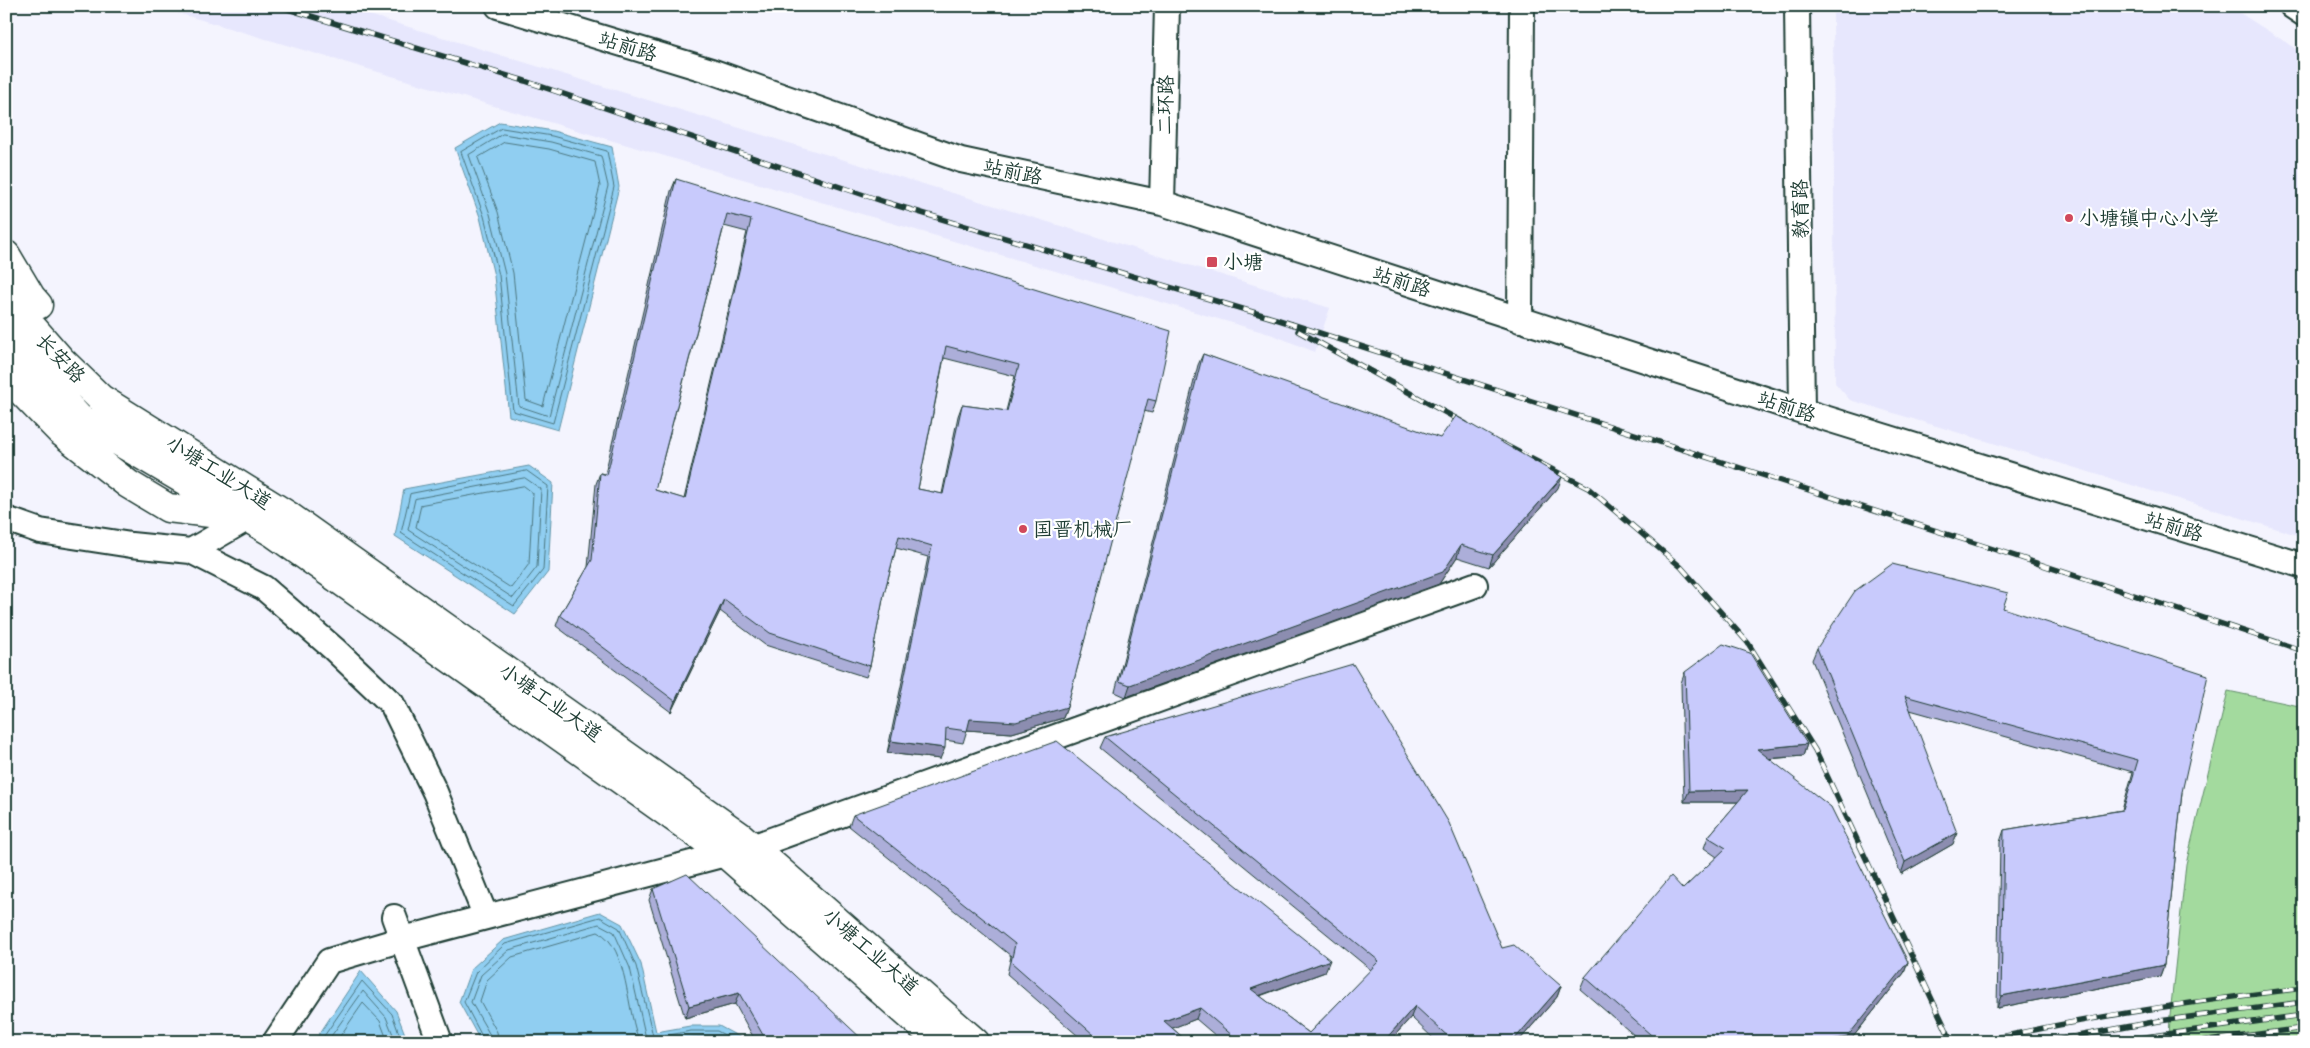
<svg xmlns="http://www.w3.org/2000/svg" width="2310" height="1048" viewBox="0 0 2310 1048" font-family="'Indie Flower','LXGW WenKai TC',sans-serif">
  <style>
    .built { fill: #e7e7fd }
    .green { fill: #a3da9e; stroke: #618c69 }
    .water { fill: #90cef1; stroke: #6394a5 }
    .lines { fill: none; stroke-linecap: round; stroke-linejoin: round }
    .shore { stroke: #4c7780; stroke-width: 1 }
    .minor-casing { stroke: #1f3d34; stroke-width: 28 }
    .major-casing { stroke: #1f3d34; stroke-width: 31 }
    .minor { stroke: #fff; stroke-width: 24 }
    .major { stroke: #fff; stroke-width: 28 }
    .rail-casing { stroke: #1f3d34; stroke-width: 5.5 }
    .rail { stroke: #fff; stroke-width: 4; stroke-dasharray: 11; stroke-linecap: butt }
    .wall { fill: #acaed9; stroke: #1f3d34; fill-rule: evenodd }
    .shaded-wall { fill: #8c8db0; stroke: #1f3d34 }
    .building { fill: #c8cafc; stroke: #1f3d34; fill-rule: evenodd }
    .poi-dot { fill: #d1495b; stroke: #fff; stroke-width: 2 }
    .labels { text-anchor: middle; stroke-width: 4.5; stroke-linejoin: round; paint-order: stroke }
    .street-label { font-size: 20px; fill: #1f3d34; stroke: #fff }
    .poi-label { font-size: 20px; fill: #1f3d34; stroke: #fff; text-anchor: start }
  </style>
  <rect width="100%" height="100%" fill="#f4f4fe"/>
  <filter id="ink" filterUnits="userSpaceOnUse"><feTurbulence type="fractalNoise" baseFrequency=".02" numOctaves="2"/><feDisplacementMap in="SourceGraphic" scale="10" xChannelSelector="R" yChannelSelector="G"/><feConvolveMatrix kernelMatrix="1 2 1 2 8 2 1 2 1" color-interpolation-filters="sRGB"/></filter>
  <g filter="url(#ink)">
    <!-- built -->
    <path class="built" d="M154,6h186l990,302 -15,44 -42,-17z
      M1833,6h396l75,48v483l-454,-137 -15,-17z"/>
    <!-- green -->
    <path class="green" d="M2228,691l76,16v335h-135l1,-27 16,-151z"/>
    <!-- water -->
    <path class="water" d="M500,122l53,9 59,16 7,40 -61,243 -49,-14 -15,-140 -14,-59 -25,-69z
      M529,466l24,17 -5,89 -33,42 -120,-78 9,-47z
      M600,912l22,12 19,40 15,68 34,-6h29l24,13 1,3h-263l-22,-40 12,-33 32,-29z
      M361,971l35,40 12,31h-94z"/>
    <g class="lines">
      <!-- shore -->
      <path class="shore" d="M502,128l50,8 55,15 7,36 -61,236 -40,-12 -14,-136 -15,-59 -23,-64z
        M503,134l48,8 50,14 7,30 -59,230 -30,-10 -14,-132 -15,-60 -21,-59z
        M505,142l44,7 46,13 5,24 -57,220 -17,-6 -13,-127 -15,-61 -20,-54z
        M527,471l21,15 -5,84 -29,36 -113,-73 9,-39z
        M525,478l16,11 -4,78 -24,31 -105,-68 7,-31z
        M524,486l9,7 -4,71 -18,24 -95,-61 5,-22z
        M320,1042l42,-61 30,33 10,28
        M327,1042l36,-51 23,26 10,25
        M336,1042l27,-39 17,18 8,21
        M485,1042l-21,-40 12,-30 29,-28 95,-27 19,11 17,38 17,70 5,1 33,-6h26l21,11
        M491,1042l-1,-7 -19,-33 10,-27 28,-25 90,-26 15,8 16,36 15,66 6,8
        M499,1042l-2,-10 -17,-31 7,-21 25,-23 86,-25c31,14 28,82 42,110
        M668,1042c18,-4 39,-10 57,0"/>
      <defs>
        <path id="minor" d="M498,6l213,65 250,89 201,43 640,208 502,155
          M1797,6l5,405
          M2292,6l12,8
          M1162,203l5,-197
          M1520,320l2,-314
          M6,519l34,12 91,14 60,6 57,-33
          M191,551l73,37 70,61 58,55 43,88 51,125
          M394,917l46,125
          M275,1042l54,-81 74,-22 349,-92 723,-262"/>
        <path id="major" d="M6,255l25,42 7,8
          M6,291l20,29 34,39 41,40 186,116 454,322 234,205
          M6,333l28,36 45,49 196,116 452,321 213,187
          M6,372l14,18 40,41 68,53 40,24 68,8"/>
      </defs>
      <!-- minor casing -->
      <use href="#minor" class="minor-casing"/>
      <!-- major casing -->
      <use href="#major" class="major-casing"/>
      <!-- minor -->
      <use href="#minor" class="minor"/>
      <!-- major -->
      <use href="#major" class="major"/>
      <defs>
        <path id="rail" d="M278,6l247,75 360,121 391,117 739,237 289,95
          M1298,331l168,93
          M1501,443l87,45 93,79 67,76 67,107 137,292
          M1979,1042c106,-25 216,-41 325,-54
          M2045,1042l114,-21 145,-19
          M2110,1042l194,-27
          M2200,1042l104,-14"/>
      </defs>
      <!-- rail casing -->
      <use href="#rail" class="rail-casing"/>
      <!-- rail -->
      <use href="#rail" class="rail"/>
    </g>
    <!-- wall -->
    <path class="wall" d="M676,179l480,222 -4,12 -8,-2 -77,296 -4,11 -51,15 -45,-3 -4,13 -18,-3 -5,19 -53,-6 41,-196 -32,-9 -12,46 -14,72 -4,11 -101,-32 -45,-34 -49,101 -115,-86 4,-11 28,-48 8,-83 4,-11 5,1 66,-283zM724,226l23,6 -63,267 -29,-9zM944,358l71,18 -9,35 -44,-6 -4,11 -16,78 -24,-5z
      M1203,354l355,134 -69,79 -32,-10 -18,27 -313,113 -11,-5 83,-327z
      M2003,608l179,184 -18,173 -4,11 -163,32 3,-166 4,-12 118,-20 11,-38 -223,-62 43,134 -52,30 -89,-214 5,-12z
      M1685,672l122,72 -4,12 -34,3 139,203 -4,11 -55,69h-207l-62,-53 5,-12 98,-88 34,-32 -13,-9 4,-11 30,-35h-54l-3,-119z
      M1105,737l397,211 59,38 -4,11 -39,45h-81l-26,-25 -22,25h-166l-27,-23 -24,9 16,14h-103l-78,-68 4,-18 -162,-130 4,-11 472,157 -65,24 49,37 62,-63 -271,-222z
      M653,889l212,153h-109l-21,-38 -50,14 -36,-118z"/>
    <!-- shaded-wall -->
    <path class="shaded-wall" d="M1562,477l-4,11 -69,79 4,-12z
      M1461,545l-4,12 -18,27 -313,113 4,-12z
      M724,599l-4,12 -49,101 4,-11z
      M1067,707l-4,11 -51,15 -46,-3 4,-11z
      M891,741l54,7 -5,11 -53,-6z
      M1807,744l-4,12 -51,4 5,-11z
      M1748,790l-4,12h-60l5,-11z
      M1957,833l-4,11 -52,30 4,-12z
      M1330,960l-5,12 -78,28 4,-11z
      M1908,962l-4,11 -55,69h-30z
      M2164,965l-4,11 -163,32 4,-12z
      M1561,986l-4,11 -39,45h-6z
      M739,993l-4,11 -50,14 4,-12z
      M1415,1006l-4,11 -22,25h-6z
      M1200,1008l-4,11 -36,14 4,-12z"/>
    <!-- building -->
    <path class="building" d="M676,179l495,152 -15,70 -8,-2 -81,308 -51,15 -46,-3 -3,12 -21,-3 -1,20 -54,-7 41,-195 -33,-10 -15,58 -14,72 -100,-33 -46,-34 -49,102 -115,-86 32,-55 8,-87 7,2zM727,214l24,6 -66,279 -30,-9zM946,346l73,19 -12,46 -45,-6 -19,89 -25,-5z
      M1203,354l237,84 16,-22 106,61 -69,78 -32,-10 -18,27 -313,113 -11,-4z
      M1892,564l116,29 -5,15 205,67 -26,117 -18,173 -163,31 3,-166 119,-20 15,-50 -233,-64 52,137 -52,29 -88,-214 38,-57z
      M1723,644l27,9 57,91 -50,5 74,58 77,155 -61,75 -28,5h-160l-74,-65 86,-101 12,13 43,-41 -18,-11 40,-47 -59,1 -4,-119z
      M1353,664l96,159 53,125 12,-3 47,41 -49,56h-58l-39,-36 -32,36h-143l-40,-34 -36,13 24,21h-86l-91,-80 4,-18 -162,-129 204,-74 273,219 -79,29 58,44 70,-72 -274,-224z
      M687,874l178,168h-98l-28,-49 -50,13 -36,-117z"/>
  </g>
  <!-- markers -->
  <g class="poi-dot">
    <circle cx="2069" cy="218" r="5"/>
    <rect x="1206" y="256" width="12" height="12" rx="2.5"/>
    <circle cx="1023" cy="529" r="5"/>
  </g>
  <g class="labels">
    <!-- street labels -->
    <g class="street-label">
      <text transform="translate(628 46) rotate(17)" y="7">站前路</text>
      <text transform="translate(1165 105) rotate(-89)" y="7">二环路</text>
      <text transform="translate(1013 171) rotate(12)" y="7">站前路</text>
      <text transform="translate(1800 209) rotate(-91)" y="7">教育路</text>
      <text transform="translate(1402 281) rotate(18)" y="7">站前路</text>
      <text transform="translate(61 358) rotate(46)" y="7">长安路</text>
      <text transform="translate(1787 406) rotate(18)" y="7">站前路</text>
      <text transform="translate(219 472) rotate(32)" y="7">小塘工业大道</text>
      <text transform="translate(2174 526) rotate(17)" y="7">站前路</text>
      <text transform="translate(551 702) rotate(35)" y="7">小塘工业大道</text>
      <text transform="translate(871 951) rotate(41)" y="7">小塘工业大道</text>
    </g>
    <!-- poi labels -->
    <g class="poi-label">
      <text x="2079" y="225">小塘镇中心小学</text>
      <text x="1223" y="269">小塘</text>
      <text x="1033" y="536">国晋机械厂</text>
    </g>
  </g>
  <!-- margin -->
  <rect width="2310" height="1048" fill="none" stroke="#fff" stroke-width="25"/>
  <rect x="12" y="12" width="2285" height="1023" fill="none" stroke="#1f3d34" stroke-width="2" filter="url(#ink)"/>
</svg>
